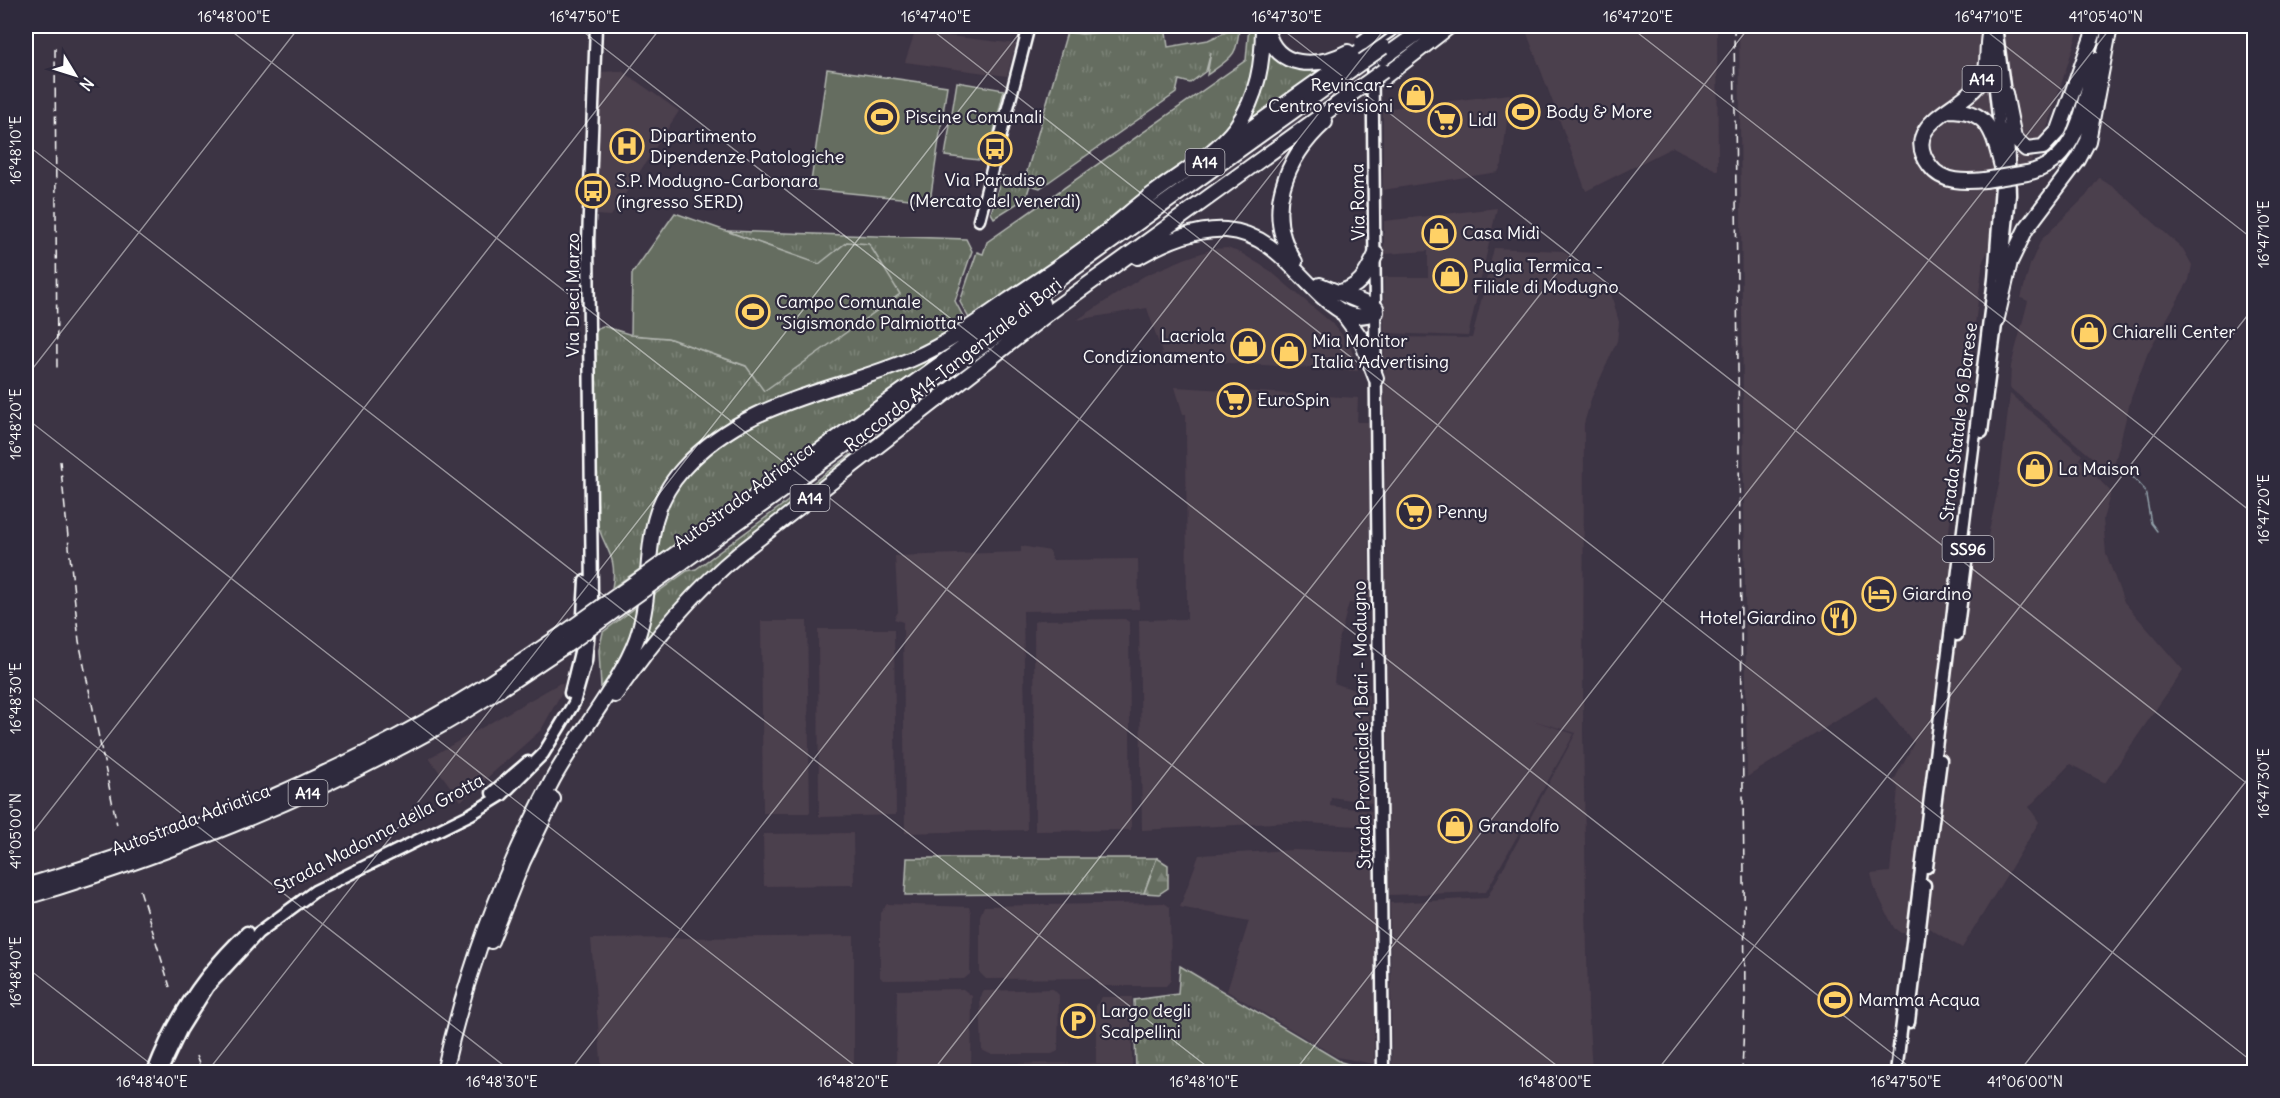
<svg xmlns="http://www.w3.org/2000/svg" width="2280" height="1098" viewBox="0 0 2280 1098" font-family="Delius,sans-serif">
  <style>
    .built { fill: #4c3f4d }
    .grass { fill: url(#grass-tufts); stroke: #b2b6b0; stroke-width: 1.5 }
    .forest { fill: url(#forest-firs); stroke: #b2b6b0; stroke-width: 1.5 }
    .garden { fill: #656d60; stroke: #b2b6b0; stroke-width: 1.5 }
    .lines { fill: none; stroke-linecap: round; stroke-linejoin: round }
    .stream { stroke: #92a1aa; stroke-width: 1.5 }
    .secondary-casing { stroke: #fff; stroke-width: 15 }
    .primary-casing { stroke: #fff; stroke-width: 15 }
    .highway-casing { stroke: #fff; stroke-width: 18 }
    .secondary { stroke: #2f2a3d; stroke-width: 10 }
    .primary { stroke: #2f2a3d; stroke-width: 10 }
    .highway { stroke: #2f2a3d; stroke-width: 14 }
    .rail { stroke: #fff; stroke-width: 1.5; stroke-dasharray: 9 4.5; stroke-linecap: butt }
    .highway-bridge-casing { stroke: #fff; stroke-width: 18; stroke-linecap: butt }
    .highway-bridge { stroke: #2f2a3d; stroke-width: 14 }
    .ticks { fill: none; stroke: #fff; stroke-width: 1.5; stroke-opacity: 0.45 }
    .labels { text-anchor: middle; stroke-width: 4.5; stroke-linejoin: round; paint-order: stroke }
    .shield { fill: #2f2a3d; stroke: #c1bfc5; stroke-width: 1.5 }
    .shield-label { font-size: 16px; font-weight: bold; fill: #fff }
    .poi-label { font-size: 18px; fill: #fff; stroke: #2f2a3d; text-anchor: start }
    .street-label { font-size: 18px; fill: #fff; stroke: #2f2a3d }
    .neatline { fill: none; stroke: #fff; stroke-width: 2 }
    .ticks-label { font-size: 15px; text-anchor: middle; fill: #fff }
  </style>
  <defs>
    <pattern id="grass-tufts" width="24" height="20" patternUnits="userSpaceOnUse" patternTransform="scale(1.5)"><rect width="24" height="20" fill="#656d60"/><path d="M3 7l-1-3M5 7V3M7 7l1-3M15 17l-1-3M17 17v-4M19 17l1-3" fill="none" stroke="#7c8378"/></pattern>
    <pattern id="forest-firs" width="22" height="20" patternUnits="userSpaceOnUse" patternTransform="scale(1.5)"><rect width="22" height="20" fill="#656d60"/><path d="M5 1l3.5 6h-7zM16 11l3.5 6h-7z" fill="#7c8378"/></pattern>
  </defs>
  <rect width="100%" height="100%" fill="#3c3444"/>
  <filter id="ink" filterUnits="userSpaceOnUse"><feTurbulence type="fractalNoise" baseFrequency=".0167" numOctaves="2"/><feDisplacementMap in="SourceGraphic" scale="12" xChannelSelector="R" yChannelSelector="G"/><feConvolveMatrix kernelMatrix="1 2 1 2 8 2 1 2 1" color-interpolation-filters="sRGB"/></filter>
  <g filter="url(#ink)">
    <!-- built -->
    <path class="built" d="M1527,26h190l1,145 -45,-24 -87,44 -61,-163z
      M1739,26h341l-32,99 -65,136 -36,286 7,-4v9l27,-2 5,-5 14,-65 10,-86 72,61 -3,4 32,33 -8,27 3,35 18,48 59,68 -78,113 -35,-19 -41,43 10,15 -77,126 -37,-22 -24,7 -7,-5 -19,-39 -4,-15 19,-2 8,-84 -5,-6 21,-39 -38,-47 -129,81z
      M915,32l101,12 -9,32 -102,-14z
      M622,71l57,40 -68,105 -16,-1 5,-143z
      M1510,94l-8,70 -4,8 -115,18v-81z
      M2099,178l20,13 64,58 9,16 -3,15 -41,72 -17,46 -19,76 -102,-86 1,-22 17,-65 -7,-3 9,-33 11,-25 45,-44z
      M1497,208l-29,128 -84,-3v-56h44v-26l-44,3v-33z
      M1227,248l14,5 28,17 65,55 16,20 8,26 -194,-12 -17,-51 -70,12 67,-44 40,-17 29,-10z
      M1494,248l69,3 46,36 10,35 -2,19 -26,58 -7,25 -1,308 5,277 4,63h-200l-2,-169 97,-5 89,-165 -44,-13 42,14 -88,158 -97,3 -5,-558 88,1z
      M1175,387l183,11 -1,24h11l2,184 -21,-3 -11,41 -4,39 35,12v99l3,1v8l-41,-6 -1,9 42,5v16l-80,-5 -150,8 -3,-210 48,-1 -1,-205h-3z
      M1021,546l29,5 2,9 86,-1 1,50 -116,2 4,219 -122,3 -2,-211 -9,-3 4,-7 -3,-56 126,-4z
      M1125,619l4,3 2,208 -96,1 -1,-209 5,-2z
      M761,621h46l3,192h-47z
      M818,629h76l2,186 -77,2z
      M560,683l3,1 -1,8 -21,38 -80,71 -32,-43z
      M853,833l1,52 -90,1 -1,-52z
      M1293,850l81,3v211l-37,-7 -110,-66 22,-70 -69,-14 19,-52z
      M1164,903l6,4 1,73 -5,6h-68l-3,-8 -109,1 -6,-6v-57l4,-10z
      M887,904l82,3 2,5 -1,62 -6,5 -81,1 -3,-3v-64z
      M854,936v136h-252l-11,-133z
      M963,989l9,7 -1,76h-75l1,-82z
      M1053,989l6,6 -1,56 -6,3h-62l-8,-4 -2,-52 4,-7z
      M1102,997h30v75h-151l8,-8 107,-1v-57z"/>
    <!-- grass -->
    <path class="grass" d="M1140,26h25l3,21 40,-7 31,-14c-1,30 -7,31 -32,49l4,-23 -5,19 -16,12 -11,-3 -3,13 -136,95 -10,-3 -4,13 -32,20 -3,-5 11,-37 22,6 43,-150 15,2 58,-6z
      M1249,26h11l-2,38 -14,44 -40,46 -234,166 -10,-18 17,-50 6,2 4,-12 259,-182z
      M1268,51l15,10 42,6 -81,59z
      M727,231l239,8 6,12 -17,50 11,21 -57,33 -96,33 -115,63 -50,73 -7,44 -29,20c7,-36 -11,-40 -16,-71l-3,-183 2,-5 8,-3 29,9 36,3 78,28 101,-124 -28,23z
      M972,332l-315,225c3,-20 5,-45 16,-62 35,-53 103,-85 161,-105 16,-5 33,-7 49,-12 32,-12 60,-28 89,-46z
      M1014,334l-276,214 -109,120 22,-71 36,-26 9,-2z
      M639,605c-4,32 -20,58 -38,83l-2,-38 4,-18z
      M907,858h250l-13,35 -239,2z
      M1180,966l161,96 33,10h-238l-2,-72 44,-6z"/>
    <!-- forest -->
    <path class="forest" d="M1157,858l11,7v23l-9,6 -15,-1z"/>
    <!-- garden -->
    <path class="garden" d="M827,69l120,17 -17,115 -120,-12z
      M957,82l47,8 -17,71 -42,-5z
      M675,213l144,51 28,-22 22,2 31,50 -136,97 -18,-25 -78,-28 -37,-3 1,-61z"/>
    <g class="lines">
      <!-- stream -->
      <path class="stream" d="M2128,472l17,18 6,33 6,8"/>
      <defs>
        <path id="secondary" d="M1372,26l11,1046
          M979,220l50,-194
          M570,693l11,-45 4,-67
          M492,793l36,-31
          M153,1072c20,-53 52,-101 94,-140
          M161,1072l20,-42 27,-43 50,-54 57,-42 156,-77 31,-19 41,-41 31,-51 12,-42 6,-65 -4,-355 8,-215"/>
        <path id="primary" d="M1988,26l14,127
          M1996,26l10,75
          M2002,274l8,-79 -2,-67
          M1982,432l15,-115
          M1957,635l10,-80
          M1927,867l14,-107
          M1909,1022l16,-137
          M1896,1072l98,-793 8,-107"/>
        <path id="highway" d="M1267,30c9,40 51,38 81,22
          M1383,34l12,-8
          M1383,58l45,-32
          M1383,78l67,-52
          M2005,93l9,45 12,11 17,-2 16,-17 37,-104
          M1949,110c41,0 44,23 53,57
          M1225,147l138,-98
          M2027,173c53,-11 56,-69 69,-113
          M1985,180c-19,2 -43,3 -55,-14 -33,-44 37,-58 52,-87 8,-14 4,-29 7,-44
          M1138,257c26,-15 57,-29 88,-27 53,4 76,57 115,81 11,7 24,6 35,1
          M1295,262c-33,-49 -9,-105 30,-140
          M1320,285l56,23
          M1336,293c24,-5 30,-18 40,-39
          M1341,311l19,26 16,41
          M1996,322l14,-60 16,-33 52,-69 10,-19 22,-115
          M677,553l686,-492
          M681,563l361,-260
          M615,695c36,-52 76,-102 125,-142l310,-241 315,-228
          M26,886c140,-41 275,-95 402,-166 48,-26 93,-58 138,-88
          M26,897c143,-43 281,-97 412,-170 45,-25 87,-55 130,-83
          M491,941l32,-80 30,-62
          M444,1072c23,-102 59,-200 109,-293 24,-44 68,-96 84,-141 21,-60 -2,-116 46,-169 62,-69 149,-76 229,-110 35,-15 66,-37 97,-59 30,-20 60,-39 88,-61 19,-14 37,-31 56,-45 27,-21 62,-39 83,-67 22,-31 27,-65 27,-101"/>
      </defs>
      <!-- secondary casing -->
      <use href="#secondary" class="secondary-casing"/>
      <!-- primary casing -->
      <use href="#primary" class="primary-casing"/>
      <!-- highway casing -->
      <use href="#highway" class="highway-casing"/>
      <!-- secondary -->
      <use href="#secondary" class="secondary"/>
      <!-- primary -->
      <use href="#primary" class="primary"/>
      <!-- highway -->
      <use href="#highway" class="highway"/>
      <!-- rail -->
      <path class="rail" d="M1734,26l10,850 1,122 -3,74
        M55,48l2,320
        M60,461l19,180 38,184
        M140,890l30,97
        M196,1056l6,16"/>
      <defs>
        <path id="highway-bridge" d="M1362,43l21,-16
          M1363,61l20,-14
          M1365,84l18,-13
          M1985,180l42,-7
          M566,632l111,-79
          M568,644l113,-81"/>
      </defs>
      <!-- highway-bridge casing -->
      <use href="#highway-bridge" class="highway-bridge-casing"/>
      <!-- highway-bridge -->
      <use href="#highway-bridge" class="highway-bridge"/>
    </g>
  </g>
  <!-- ticks -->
  <path class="ticks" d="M225,26l1340,1046M576,26l1340,1046M927,26l1327,1037M1278,26l976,763M1629,26l625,488M1980,26l274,214M26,144l1188,928M26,377l274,-351M26,418l837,654M26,692l486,380M26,841l636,-815M26,967l135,105M207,1072l818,-1046M569,1072l818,-1046M932,1072l818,-1046M1294,1072l818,-1046M1656,1072l598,-765M2019,1072l235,-301"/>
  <!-- icons -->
  <defs>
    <symbol id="shop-ring" viewBox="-11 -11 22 22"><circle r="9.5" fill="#2f2a3d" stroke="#ffd166" stroke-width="1.5"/><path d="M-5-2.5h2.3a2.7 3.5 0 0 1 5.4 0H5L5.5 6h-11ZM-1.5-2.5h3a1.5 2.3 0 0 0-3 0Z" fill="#ffd166"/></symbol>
    <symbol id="stadium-ring" viewBox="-11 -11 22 22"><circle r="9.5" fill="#2f2a3d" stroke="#ffd166" stroke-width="1.5"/><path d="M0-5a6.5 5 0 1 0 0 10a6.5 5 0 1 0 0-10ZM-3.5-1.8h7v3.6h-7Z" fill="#ffd166"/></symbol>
    <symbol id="supermarket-ring" viewBox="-11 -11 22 22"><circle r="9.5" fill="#2f2a3d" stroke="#ffd166" stroke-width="1.5"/><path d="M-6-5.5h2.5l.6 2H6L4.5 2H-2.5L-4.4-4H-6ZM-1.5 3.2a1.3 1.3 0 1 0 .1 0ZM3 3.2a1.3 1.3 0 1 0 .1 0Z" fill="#ffd166"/></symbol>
    <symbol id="hospital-ring" viewBox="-11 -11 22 22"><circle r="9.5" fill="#2f2a3d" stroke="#ffd166" stroke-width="1.5"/><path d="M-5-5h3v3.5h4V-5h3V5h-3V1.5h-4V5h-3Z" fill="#ffd166"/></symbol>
    <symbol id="bus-ring" viewBox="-11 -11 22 22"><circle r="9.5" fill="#2f2a3d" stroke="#ffd166" stroke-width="1.5"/><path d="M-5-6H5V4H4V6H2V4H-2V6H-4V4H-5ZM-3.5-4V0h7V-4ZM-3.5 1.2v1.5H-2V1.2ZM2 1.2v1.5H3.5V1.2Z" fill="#ffd166"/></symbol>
    <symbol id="hotel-ring" viewBox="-11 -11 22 22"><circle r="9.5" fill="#2f2a3d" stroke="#ffd166" stroke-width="1.5"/><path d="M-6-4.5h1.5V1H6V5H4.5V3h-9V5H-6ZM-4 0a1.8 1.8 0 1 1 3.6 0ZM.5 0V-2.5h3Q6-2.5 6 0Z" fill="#ffd166"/></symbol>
    <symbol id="restaurant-ring" viewBox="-11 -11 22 22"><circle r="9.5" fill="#2f2a3d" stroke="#ffd166" stroke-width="1.5"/><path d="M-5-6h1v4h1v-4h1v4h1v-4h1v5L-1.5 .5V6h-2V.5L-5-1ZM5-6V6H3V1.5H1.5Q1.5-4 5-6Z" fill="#ffd166"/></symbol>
    <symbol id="parking-ring" viewBox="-11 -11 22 22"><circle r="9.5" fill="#2f2a3d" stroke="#ffd166" stroke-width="1.5"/><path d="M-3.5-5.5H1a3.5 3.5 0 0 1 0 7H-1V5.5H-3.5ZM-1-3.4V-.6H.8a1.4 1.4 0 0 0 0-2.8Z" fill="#ffd166"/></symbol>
  </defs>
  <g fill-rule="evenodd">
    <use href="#shop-ring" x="1397" y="76" width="38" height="38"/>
    <use href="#stadium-ring" x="1504" y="93" width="38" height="38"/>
    <use href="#stadium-ring" x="863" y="98" width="38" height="38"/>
    <use href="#supermarket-ring" x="1426" y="101" width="38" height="38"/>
    <use href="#hospital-ring" x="608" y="127" width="38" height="38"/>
    <use href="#bus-ring" x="976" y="130" width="38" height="38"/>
    <use href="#bus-ring" x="574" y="172" width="38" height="38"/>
    <use href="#shop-ring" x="1420" y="214" width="38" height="38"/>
    <use href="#shop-ring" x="1431" y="257" width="38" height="38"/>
    <use href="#stadium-ring" x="734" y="293" width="38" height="38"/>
    <use href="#shop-ring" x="2070" y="313" width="38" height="38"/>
    <use href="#shop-ring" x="1229" y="327" width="38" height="38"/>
    <use href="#shop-ring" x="1270" y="332" width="38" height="38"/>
    <use href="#supermarket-ring" x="1215" y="381" width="38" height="38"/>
    <use href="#shop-ring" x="2016" y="450" width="38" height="38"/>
    <use href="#supermarket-ring" x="1395" y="493" width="38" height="38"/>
    <use href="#hotel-ring" x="1860" y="575" width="38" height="38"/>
    <use href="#restaurant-ring" x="1820" y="599" width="38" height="38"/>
    <use href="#shop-ring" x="1436" y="807" width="38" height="38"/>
    <use href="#stadium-ring" x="1816" y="981" width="38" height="38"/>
    <use href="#parking-ring" x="1059" y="1002" width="38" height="38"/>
  </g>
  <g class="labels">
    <!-- shield labels -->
    <g class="shield">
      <rect x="1962.5" y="66" width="39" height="26" rx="4.5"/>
      <rect x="1185.5" y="149" width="39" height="26" rx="4.5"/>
      <rect x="790.5" y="485" width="39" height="26" rx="4.5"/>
      <rect x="1942.5" y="536" width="51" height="26" rx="4.5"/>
      <rect x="288.5" y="780" width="39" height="26" rx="4.5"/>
    </g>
    <g class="shield-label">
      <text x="1982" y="85">A14</text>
      <text x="1205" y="168">A14</text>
      <text x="810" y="504">A14</text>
      <text x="1968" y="555">SS96</text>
      <text x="308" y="799">A14</text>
    </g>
    <!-- poi labels -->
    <g class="poi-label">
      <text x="1393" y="91" text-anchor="end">Revincar -<tspan x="1393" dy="21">Centro revisioni</tspan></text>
      <text x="1546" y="118">Body &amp; More</text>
      <text x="905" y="123">Piscine Comunali</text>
      <text x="1468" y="126">Lidl</text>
      <text x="650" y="142">Dipartimento<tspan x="650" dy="21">Dipendenze Patologiche</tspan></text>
      <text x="995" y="186" text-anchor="middle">Via Paradiso<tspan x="995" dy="21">(Mercato del venerdì)</tspan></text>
      <text x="616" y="187">S.P. Modugno-Carbonara<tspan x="616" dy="21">(ingresso SERD)</tspan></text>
      <text x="1462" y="239">Casa Midì</text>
      <text x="1473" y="272">Puglia Termica -<tspan x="1473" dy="21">Filiale di Modugno</tspan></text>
      <text x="776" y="308">Campo Comunale<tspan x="776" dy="21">"Sigismondo Palmiotta"</tspan></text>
      <text x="2112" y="338">Chiarelli Center</text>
      <text x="1225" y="342" text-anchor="end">Lacriola<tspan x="1225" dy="21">Condizionamento</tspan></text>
      <text x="1312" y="347">Mia Monitor<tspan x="1312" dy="21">Italia Advertising</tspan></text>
      <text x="1257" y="406">EuroSpin</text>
      <text x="2058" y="475">La Maison</text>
      <text x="1437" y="518">Penny</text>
      <text x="1902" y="600">Giardino</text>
      <text x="1816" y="624" text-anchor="end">Hotel Giardino</text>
      <text x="1478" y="832">Grandolfo</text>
      <text x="1858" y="1006">Mamma Acqua</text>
      <text x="1101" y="1017">Largo degli<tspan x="1101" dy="21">Scalpellini</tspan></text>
    </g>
    <!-- street labels -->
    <g class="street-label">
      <text transform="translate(1358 202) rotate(-91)" y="6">Via Roma</text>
      <text transform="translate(573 295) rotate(-90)" y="6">Via Dieci Marzo</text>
      <text transform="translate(953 365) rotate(-38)" y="6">Raccordo A14-Tangenziale di Bari</text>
      <text transform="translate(1959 422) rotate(-83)" y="6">Strada Statale 96 Barese</text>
      <text transform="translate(744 496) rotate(-36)" y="6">Autostrada Adriatica</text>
      <text transform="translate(1362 725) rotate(-91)" y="6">Strada Provinciale 1 Bari - Modugno</text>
      <text transform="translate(191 820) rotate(-21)" y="6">Autostrada Adriatica</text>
      <text transform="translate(379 834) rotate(-28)" y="6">Strada Madonna della Grotta</text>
    </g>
  </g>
  <!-- margin -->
  <rect width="2280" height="1098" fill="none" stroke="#2f2a3d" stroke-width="66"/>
  <!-- north arrow -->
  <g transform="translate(75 75) rotate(128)" stroke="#2f2a3d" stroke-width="4.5" paint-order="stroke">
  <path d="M0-4.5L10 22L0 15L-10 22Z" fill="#ffffff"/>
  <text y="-9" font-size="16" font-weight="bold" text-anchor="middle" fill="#ffffff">N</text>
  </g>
  <rect x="33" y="33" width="2214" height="1032" class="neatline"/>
  <g class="ticks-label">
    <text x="234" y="22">16°48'00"E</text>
    <text x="585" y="22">16°47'50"E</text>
    <text x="936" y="22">16°47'40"E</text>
    <text x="1287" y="22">16°47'30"E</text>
    <text x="1638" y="22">16°47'20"E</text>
    <text x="1989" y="22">16°47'10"E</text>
    <text x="2106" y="22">41°05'40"N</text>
    <text transform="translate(16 150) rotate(-90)" y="5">16°48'10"E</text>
    <text transform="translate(2264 234) rotate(-90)" y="5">16°47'10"E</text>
    <text transform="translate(16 424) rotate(-90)" y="5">16°48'20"E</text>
    <text transform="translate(2264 509) rotate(-90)" y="5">16°47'20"E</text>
    <text transform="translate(16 698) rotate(-90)" y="5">16°48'30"E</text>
    <text transform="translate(2264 783) rotate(-90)" y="5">16°47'30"E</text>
    <text transform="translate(16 831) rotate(-90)" y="5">41°05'00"N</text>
    <text transform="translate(16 972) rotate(-90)" y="5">16°48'40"E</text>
    <text x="152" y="1087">16°48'40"E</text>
    <text x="502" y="1087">16°48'30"E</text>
    <text x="853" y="1087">16°48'20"E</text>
    <text x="1204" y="1087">16°48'10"E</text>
    <text x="1555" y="1087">16°48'00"E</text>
    <text x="1906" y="1087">16°47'50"E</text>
    <text x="2025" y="1087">41°06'00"N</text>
  </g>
</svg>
